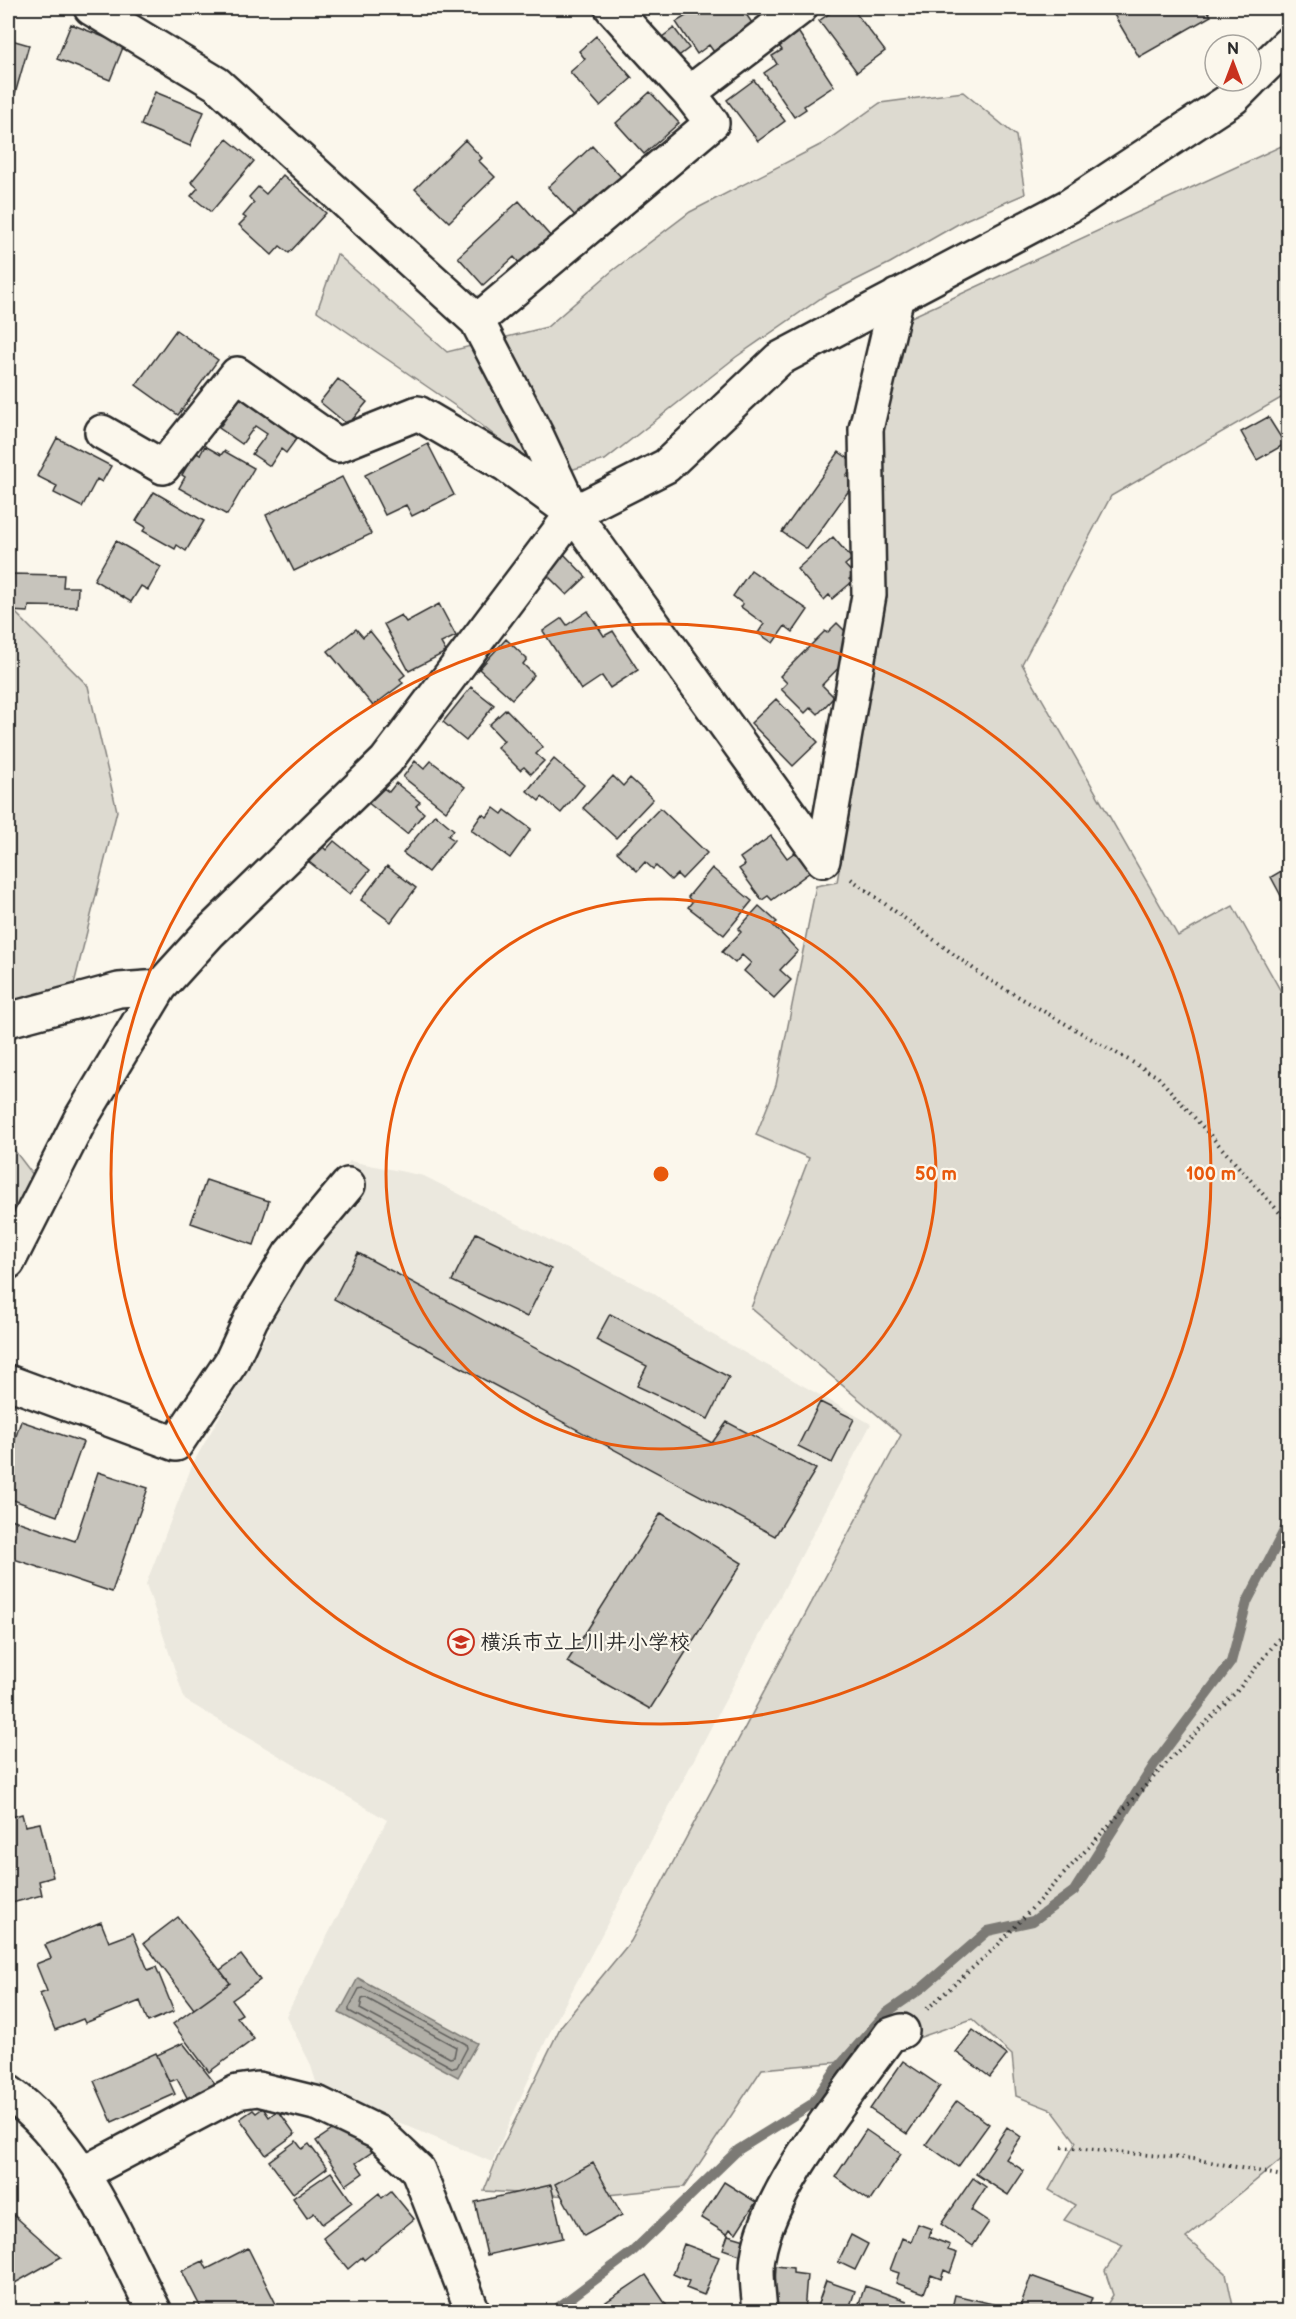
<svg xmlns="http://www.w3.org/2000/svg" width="1296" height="2319" viewBox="0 0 1296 2319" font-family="'Balsamiq Sans','Klee One',sans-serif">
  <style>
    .built { fill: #ebe8de }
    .green { fill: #dddad0; stroke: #84827e; stroke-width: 1.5 }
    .water { fill: #b1afa7; stroke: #7b7a75; stroke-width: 1.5 }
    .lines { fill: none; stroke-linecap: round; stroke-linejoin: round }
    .shore { stroke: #61605d; stroke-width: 1.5 }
    .stream { stroke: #7b7a75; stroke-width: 10 }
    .building { fill: #c7c4bc; stroke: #2b2b2b; stroke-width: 1.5 }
    .minor-casing { stroke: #2b2b2b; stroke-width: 38 }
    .path { stroke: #2b2b2b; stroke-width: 4; stroke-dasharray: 1.5 4.5; stroke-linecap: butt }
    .minor { stroke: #fbf7ec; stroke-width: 33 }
    .ring { fill: none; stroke: #e8590c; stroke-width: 3 }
    .labels { text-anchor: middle; stroke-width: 4.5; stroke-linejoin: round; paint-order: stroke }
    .poi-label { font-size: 21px; font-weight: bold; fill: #2b2b2b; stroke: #fbf7ec; text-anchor: start }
    .centre { fill: #e8590c; stroke: #fbf7ec; stroke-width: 3 }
    .ring-label { font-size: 18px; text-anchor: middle; font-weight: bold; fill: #e8590c; stroke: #fbf7ec; stroke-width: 4.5; stroke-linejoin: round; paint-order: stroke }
  </style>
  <rect width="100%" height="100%" fill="#fbf7ec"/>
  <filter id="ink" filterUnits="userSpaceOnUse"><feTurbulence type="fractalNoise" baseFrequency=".0167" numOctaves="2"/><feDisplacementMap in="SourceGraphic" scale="12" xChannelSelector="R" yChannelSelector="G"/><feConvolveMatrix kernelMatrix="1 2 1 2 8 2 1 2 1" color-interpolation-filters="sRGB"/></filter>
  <g filter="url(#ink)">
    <!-- built -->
    <path class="built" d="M350,1161l74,15 229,117 53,38 165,93 -324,614 -55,124 -174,-74 -8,-25 -24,-47 101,-196 -202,-120 -39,-116 47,-121 78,-136 -33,-16 31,-58z"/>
    <!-- green -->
    <path class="green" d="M963,92l53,44 9,58 -60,26 -75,43 -66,33 -88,61 -131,103 -59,17 -76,-61 -153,-105 20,-57 110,98 100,-25 65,-56 78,-59 132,-68 58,-41z
      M1288,143v251l-177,102 -89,168 156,272 55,-30 55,98v1150l-102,84 40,35 8,38h-131l10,-16 -8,-24 18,-26 -59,-25 11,-15 -26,-15 27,-48 -24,-32 -36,-14 -4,-41 -40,-36 -119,42 -91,8 -78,118 -96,10 -104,-6 16,-40 61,-125 70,-85 270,-506 -150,-127 58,-150 -53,-23 20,-50 40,-199 21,-4 40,-235 4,-234 15,-89z
      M8,605l80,81 29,125 -44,177 -65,13z
      M8,1142l26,34 -26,51z"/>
    <!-- water -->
    <path class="water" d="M358,1978l119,65 -19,34 -119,-64z"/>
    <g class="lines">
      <!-- shore -->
      <path class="shore" d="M363,1988l103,56 1,4 -10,19 -4,1 -104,-57v-3l10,-19z
        M366,1998l90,49 -2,10 -4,1 -90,-49 2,-10z"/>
      <!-- stream -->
      <path class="stream" d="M552,2312l80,-60 106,-102 74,-46 22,-32 52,-59 36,-25 66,-57 45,-10 41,-30 80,-126 77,-103 16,-60 41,-79"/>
    </g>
    <!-- building -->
    <path class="building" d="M699,8h28l3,4 12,-4 12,18 -40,26 -5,-7 -12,9 -21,-32z
      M837,8h15l33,43 -28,21 -38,-51z
      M1110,8h96l5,8 -72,41z
      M71,24l53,21 -14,35 -53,-21z
      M674,28l15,20 -17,13 -15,-20z
      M797,30l37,56 -30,20 2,3 -12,8 -30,-44 13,-9 -5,-8 10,-6 -5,-7z
      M596,36l36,42 -32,28 -30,-34 15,-13 -6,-8z
      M8,39l21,6 -14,49 -7,-2z
      M754,80l31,41 -27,20 -31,-41z
      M155,92l49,20 -14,34 -49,-21z
      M650,92l29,31 -35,31 -28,-31z
      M227,139l27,22 -43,51 -20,-16 7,-8 -7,-6z
      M465,140l17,18 -3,3 16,16 -46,45 -34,-33z
      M592,146l33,35 -44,41 -33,-35z
      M283,175l43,38 -37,40 -9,-7 -8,9 -33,-30 7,-7 -3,-2 11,-13 -5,-6 9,-10 8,7z
      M519,201l33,37 -31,27 -7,-8 -31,28 -25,-28z
      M176,330l42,30 -40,55 -42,-30z
      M338,379l29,23 -19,23 -28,-23z
      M240,398l57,40 -11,15 -5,-4 -11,17 -18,-12 15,-20 -12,-8 -13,18 -23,-16z
      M1268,417l17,27 -28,16 -16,-28z
      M57,438l54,28 -9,16 -5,-3 -15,28 -28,-14 3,-7 -20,-10z
      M428,444l26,51 -42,21 -6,-11 -21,10 -20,-40z
      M205,446l16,9 3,-4 30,17 -27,47 -48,-27 6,-11 -3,-2 13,-23 5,3z
      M839,452l16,11 -9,13 9,6 -48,67 -25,-17z
      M342,477l29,57 -77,37 -28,-56z
      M154,492l50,29 -18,30 -9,-6 -2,4 -32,-18 3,-4 -10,-6z
      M833,537l19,22 -7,6 9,10 -5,4 3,3 -20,17 -3,-4 -5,5 -27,-31z
      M116,541l45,26 -13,23 -7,-4 -10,16 -37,-22z
      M564,554l22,23 -19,18 -22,-22z
      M751,570l57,40 -15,22 -8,-6 -12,17 -15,-10 6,-9 -23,-17 2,-3 -10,-8z
      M10,574l54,1 -1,12h15l-1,20 -48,-1 -1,6 -19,-1z
      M439,604l17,32 -15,7 5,9 -37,19 -25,-47 17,-9 5,7z
      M588,611l16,25 9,-5 25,39 -28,18 -8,-12 -21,14 -38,-59 19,-13 5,7z
      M837,623l16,16 -3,17 -28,29 12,12 -16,17 -7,-7 -6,6 -24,-24 6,-6 -7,-7 45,-45 2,2z
      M356,629l7,8 7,-6 35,44 -5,4 3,4 -30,23 -45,-55z
      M506,639l21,20 -4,5 11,11 -22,24 -33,-30z
      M471,687l23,18 -28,36 -23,-19z
      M776,699l42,43 -25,24 -42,-43z
      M506,709l37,38 -7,7 8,7 -13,13 -7,-7 -4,3 -23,-23 7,-6 -15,-16z
      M554,759l30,26 -23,28 -19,-16 -3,4 -12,-10z
      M415,761l9,8 7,-8 34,26 -19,24 -43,-34z
      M613,776l10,10 7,-8 23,21 -37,39 -33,-30z
      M396,783l24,19 -4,4 8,7 -17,21 -40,-32 13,-16 9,6z
      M494,808l8,6 3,-4 26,19 -21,29 -39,-28 11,-16 5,3z
      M660,808l47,45 -25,26 -5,-5 -6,6 -15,-14 -3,3 -8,-7 -8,9 -20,-19z
      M435,814l19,16 -6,6 6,4 -26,32 -25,-19z
      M771,836l16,22 8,-6 15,20 -38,28 -4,-4 -6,4 -23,-31 6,-4 -5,-7z
      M334,841l36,29 -20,24 -41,-32 13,-16 4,4z
      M387,866l29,22 -25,34 -30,-22z
      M1288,867v42l-17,-32z
      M712,868l40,33 -28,34 -36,-28 4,-5 -4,-5z
      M759,906l18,16 -4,3 25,26 -18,19 11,10 -17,18 -30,-27 7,-8 -9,-8 -7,8 -13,-11 19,-20 -3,-3z
      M206,1180l63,21 -15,44 -63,-22z
      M476,1233l75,36 -24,48 -75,-36z
      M358,1253l354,190 15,-21 89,47 -41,67 -441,-237z
      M610,1314l119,63 -21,42 -71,-33 10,-20 -51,-26z
      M820,1402l34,17 -22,44 -34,-17z
      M21,1421l62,21 -26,74 -49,-18v-38z
      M98,1472l50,16 -36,104 -104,-35v-39l67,23z
      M661,1513l81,50 -92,146 -83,-47z
      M22,1814l3,12 15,-3 13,54 -14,4 3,14 -34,9v-86z
      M178,1917l52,66 -36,26 -50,-66z
      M101,1922l8,20 24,-9 15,37 8,-3 18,44 -26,11 -8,-21 -55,22 -2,-4 -28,11 -15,-36 7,-3 -11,-27 15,-6 -6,-13z
      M241,1955l19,25 -28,20 10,14 -5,3 17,22 -45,33 -36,-48 57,-41 -10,-13z
      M973,2030l34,25 -17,22 -34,-25z
      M183,2043l34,43 -28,15 -12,-22 -8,3 -12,-27z
      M156,2053l19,41 -63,28 -18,-41z
      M903,2061l37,25 -33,48 -37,-25z
      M957,2101l32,23 -31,43 -32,-23z
      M263,2108l6,9 9,-7 17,24 -29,21 -26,-36 13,-9 3,3z
      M341,2124l13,3 18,25 -16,11 7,10 -17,12 -30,-44z
      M1007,2127l14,10 -15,22 18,12 -16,24 -32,-21z
      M866,2130l35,24 -31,47 -35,-24z
      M296,2141l6,8 7,-5 18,24 -34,25 -24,-32z
      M593,2163l29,52 -38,21 -29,-52z
      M331,2172l21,30 -30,22 -8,-11 -7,5 -14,-20z
      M973,2178l13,9 -15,23 18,12 -16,24 -32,-22z
      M724,2182l32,20 -20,31 -6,-4 -3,5 -26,-16z
      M551,2185l12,53 -76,17 -12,-53z
      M391,2191l23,28 -50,41 -2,-3 -14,12 -25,-31 56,-45 3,5z
      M8,2210l53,47 -53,30z
      M918,2224l14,5 -3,8 21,8 -2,5 9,3 -7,20 -6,-3 -3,9 -10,-4 -7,18 -28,-10 3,-10 -9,-3 12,-32 9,4z
      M728,2235l17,5 -5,15 -17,-6z
      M851,2235l17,9 -13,26 -17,-8z
      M684,2244l35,13 -15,38 -18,-7 3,-7 -16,-7z
      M248,2248l32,64h-77l-21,-41 21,-10 4,8z
      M776,2266l17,2v5l14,2 -3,37h-31z
      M646,2275l25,37h-80z
      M1031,2276l61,22 -5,14h-54l-13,-5z
      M826,2281l29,10 -7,21h-33z
      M865,2286l42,15 -4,11h-47z
      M955,2295l42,10 -1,7h-45z"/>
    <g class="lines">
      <defs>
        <path id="minor" d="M91,8l126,76 260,237 59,113 37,79 250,347
          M1251,80l37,-36
          M689,93l111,-85
          M477,321l235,-198 -23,-30 -77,-85
          M102,432l61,35 74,-93 101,71 80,-32 87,51 66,48
          M823,860l46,-265 -3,-166 31,-133
          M8,1020l111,-30 41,-3
          M8,1262l72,-142 80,-133 50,-55 176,-171 187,-248 93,-47 113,-107 290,-153 164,-108 17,-17
          M8,1382l168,62 55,-82 20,-43 39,-65 58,-69
          M8,2092c72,52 107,143 147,220
          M82,2174l155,-82 21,-3 61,15 60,29 39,37 55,142
          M760,2312c-1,-18 -5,-38 -2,-55 11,-71 90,-163 132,-222l12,-4"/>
      </defs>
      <!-- minor casing -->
      <use href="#minor" class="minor-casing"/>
      <!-- path -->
      <path class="path" d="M851,879l135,99 172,99 130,145
        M927,2009l71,-64 177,-191 63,-64 50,-63
        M1062,2147l132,12 94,18"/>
      <!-- minor -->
      <use href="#minor" class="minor"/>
    </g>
  </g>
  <!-- distance rings -->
  <g class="ring">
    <circle cx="661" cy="1174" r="275"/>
    <circle cx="661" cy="1174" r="550"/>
  </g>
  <!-- icons -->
  <defs>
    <symbol id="school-ring" viewBox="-11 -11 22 22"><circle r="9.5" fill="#fbf7ec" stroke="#c8321e" stroke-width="1.5"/><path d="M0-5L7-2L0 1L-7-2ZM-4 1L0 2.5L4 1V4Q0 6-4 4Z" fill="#c8321e"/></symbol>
  </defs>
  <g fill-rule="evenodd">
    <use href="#school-ring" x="446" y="1627" width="30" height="30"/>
  </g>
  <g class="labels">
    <!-- poi labels -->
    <g class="poi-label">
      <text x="480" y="1649">横浜市立上川井小学校</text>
    </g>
  </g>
  <circle cx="661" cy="1174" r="9" class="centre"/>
  <g class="ring-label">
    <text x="936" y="1180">50 m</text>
    <text x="1211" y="1180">100 m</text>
  </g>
  <!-- margin -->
  <rect width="1296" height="2319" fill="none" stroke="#fbf7ec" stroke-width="30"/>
  <rect x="15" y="15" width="1266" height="2289" fill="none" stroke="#2b2b2b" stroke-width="2" filter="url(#ink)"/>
  <!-- north arrow -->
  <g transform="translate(1233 63)"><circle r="28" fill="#fbf7ec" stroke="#a8a59f" stroke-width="1.5"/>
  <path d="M0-4.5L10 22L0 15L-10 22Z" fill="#c8321e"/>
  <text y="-9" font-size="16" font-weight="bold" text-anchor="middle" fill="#2b2b2b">N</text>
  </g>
</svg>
